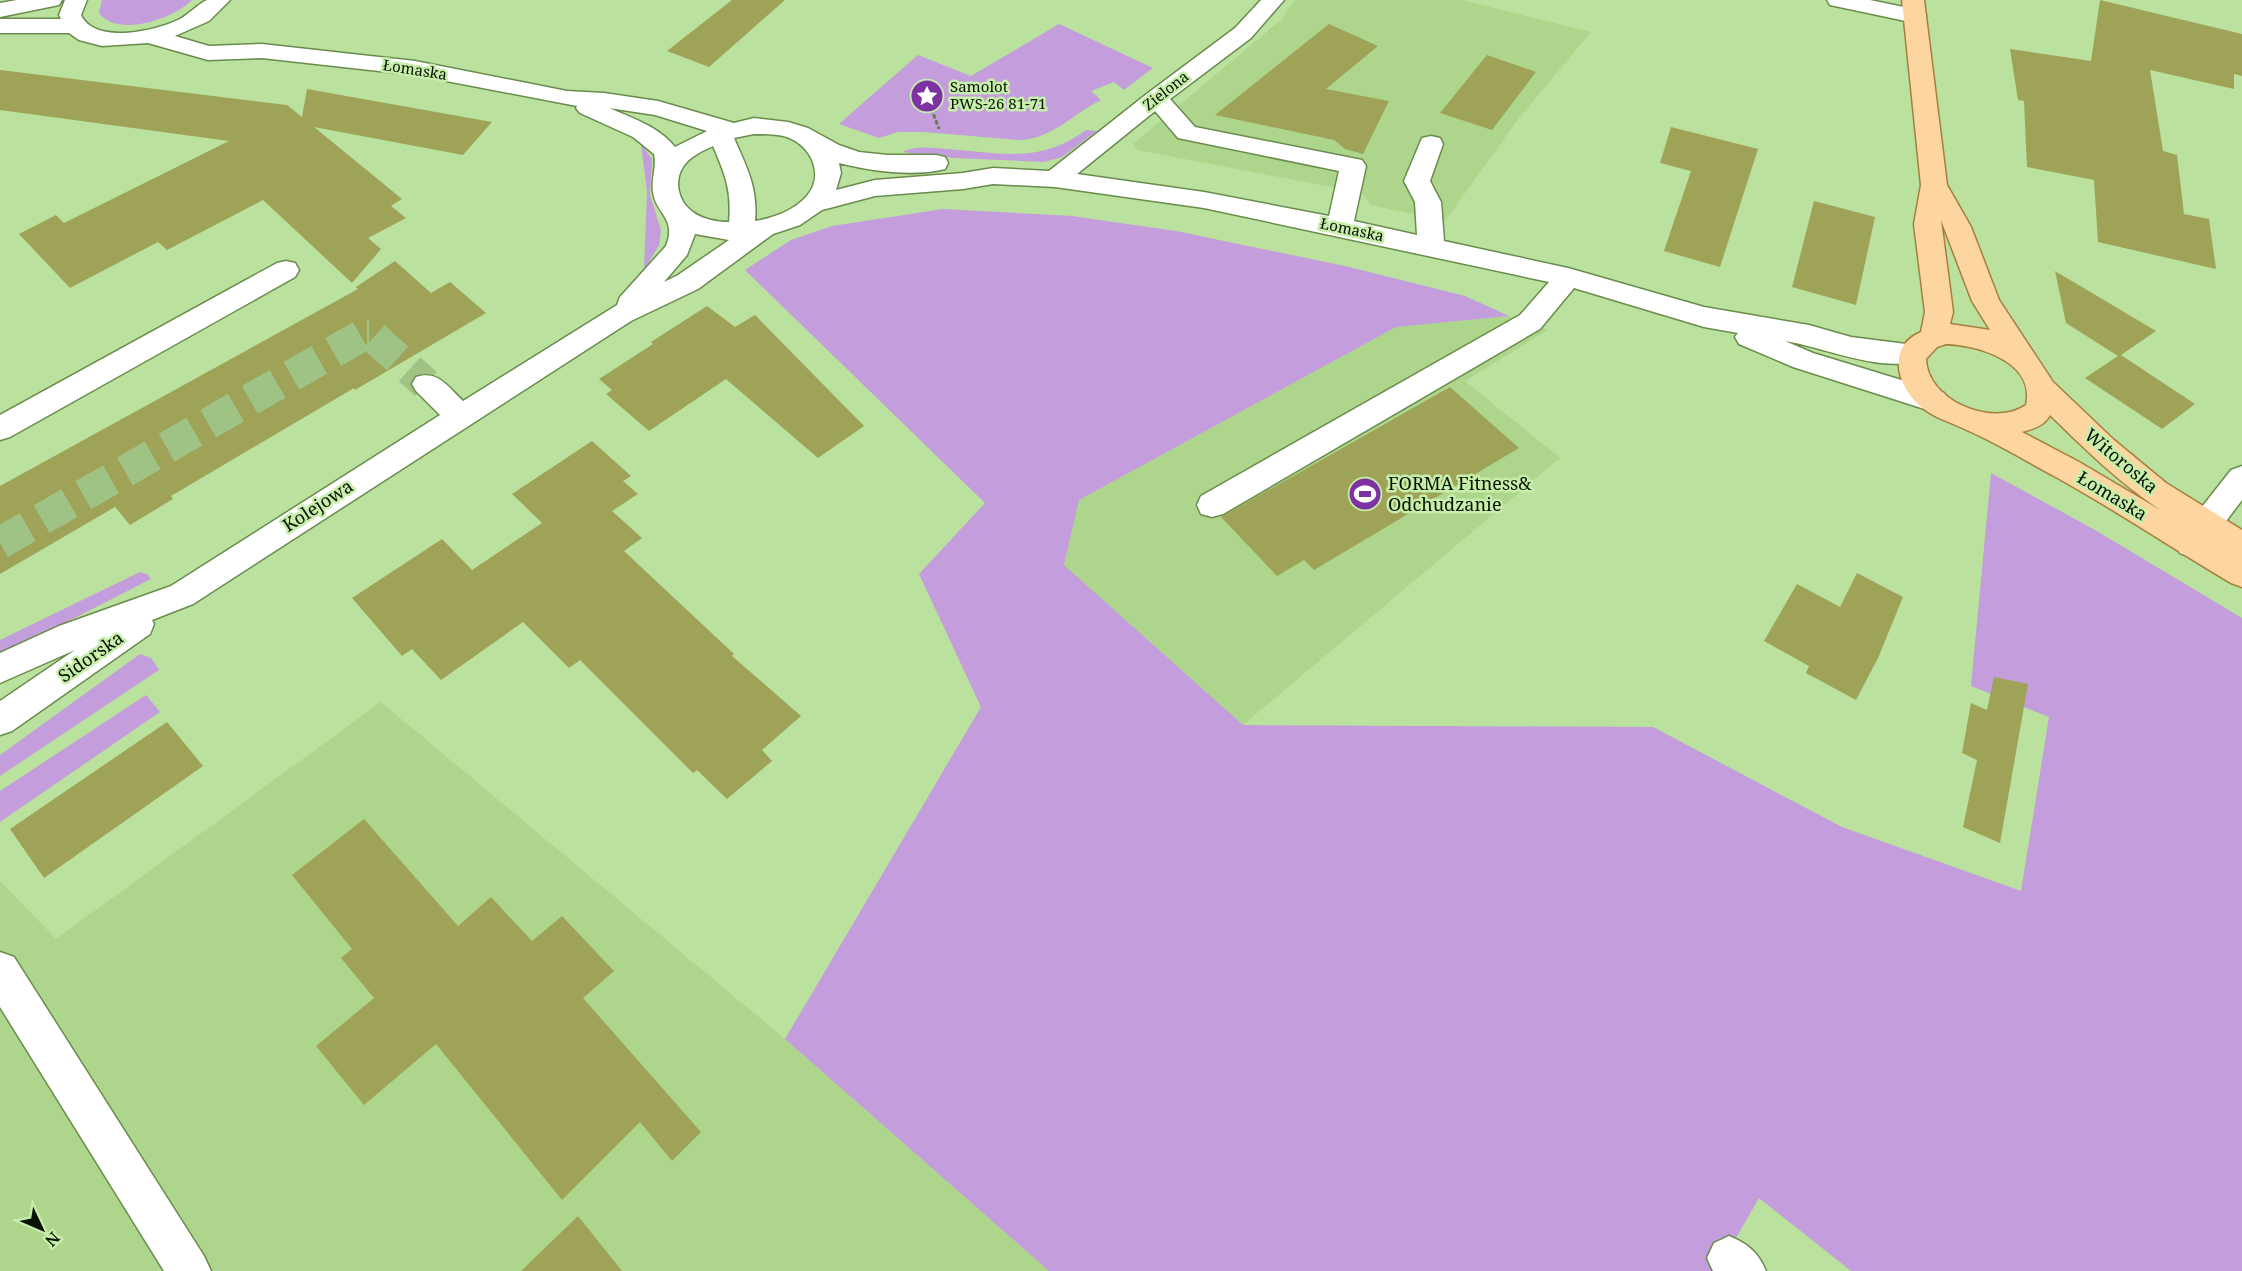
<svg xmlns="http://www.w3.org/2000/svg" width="2242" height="1271" viewBox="0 0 2242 1271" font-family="'Noto Serif',serif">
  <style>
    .built { fill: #add68c }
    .green { fill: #c49ddc }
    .building { fill: #9ea358 }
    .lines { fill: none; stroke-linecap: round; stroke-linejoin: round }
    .minor-tunnel-far1 { stroke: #9fc285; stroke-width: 25; stroke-dasharray: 25 13; stroke-linecap: butt }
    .minor-tunnel { stroke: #9fc285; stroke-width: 32; stroke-dasharray: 32 16; stroke-linecap: butt }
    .minor-casing { stroke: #698c4c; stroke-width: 3 }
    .major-casing { stroke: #a57f3e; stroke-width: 3 }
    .path { stroke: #647e52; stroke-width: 3; stroke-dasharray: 4.5 2; stroke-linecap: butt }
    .minor { fill: #fff; fill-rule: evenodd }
    .major { fill: #fdd5a0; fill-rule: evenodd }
    .labels { text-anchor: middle; stroke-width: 5; stroke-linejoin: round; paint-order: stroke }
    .far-street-label { font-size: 15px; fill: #061200; stroke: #c7eeaa }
    .far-poi-label { font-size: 15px; fill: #061200; stroke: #c7eeaa; text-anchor: start }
    .street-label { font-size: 18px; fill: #061200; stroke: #c7eeaa }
    .poi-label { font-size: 18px; fill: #061200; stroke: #c7eeaa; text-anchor: start }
  </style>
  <rect width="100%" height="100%" fill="#bae19d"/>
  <!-- built -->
  <path class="built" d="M1295,0h167l129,32 -72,86 -74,103 -74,-16 -9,-12 -224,-43 -5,-6 148,-124z
    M1509,316l39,14 -83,51 95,77 -317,267 -179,-160 15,-65 317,-173z
    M381,702l404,337 264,232h-1049v-390l56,58z"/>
  <!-- green -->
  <path class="green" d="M102,0h90c-19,19 -74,38 -93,13z
    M1059,24l94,44 -29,22 -10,-8 -23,9 10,9c-29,14 -48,39 -82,40l-95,-8h-26l-19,6 -40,-14 79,-69 53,21z
    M1086,130l11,1 -35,26 -18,5 -90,-4 -52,-6c16,-7 28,-4 45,-3 53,4 93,15 139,-19z
    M641,144l11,15 -2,36 11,35 -2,15 -15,26 3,-80z
    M943,209l129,7 104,15 169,35 120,30 44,20 -113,11 -317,173 -15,65 179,160 410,2 189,100 179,64 28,-174 -78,-31 20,-213 104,57 147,88v653h-391l-92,-73 -42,73h-668l-264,-232 196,-332 -62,-133 66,-71 -240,-233 46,-30 41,-14z
    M140,572l7,2 4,5 -151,77v-16z
    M140,654l11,4 8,12 -159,106v-21z
    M146,695l14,17 -160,110v-31z"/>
  <!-- building -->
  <path class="building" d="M732,0h53l-76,67 -42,-16z
    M2100,0l142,34v42l-8,-2v15l-84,-19 13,81 14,4 7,59 25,5 7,50 -118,-27 -4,-62 -67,-13 -3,-66 -6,-1 -8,-51 81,12z
    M1329,24l49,22 -52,43 63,12 -26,53 -18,-5 -11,-9 -119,-25z
    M1487,55l49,17 -44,58 -52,-17z
    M0,70l287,35 15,12 5,-28 185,33 -29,33 -149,-28 88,72 -11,7 15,12 -38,20 13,11 -29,34 -89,-83 -96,50 -9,-8 -88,46 -51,-54 37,-19 8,8 165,-82 -229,-31z
    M1671,127l87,22 -38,118 -56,-16 27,-80 -31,-8z
    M1814,201l61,16 -19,88 -64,-18z
    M395,261l36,32 19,-11 36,31 -131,77 -1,-2 -183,108 2,3 -43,26 -15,-18 -115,67v-88l358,-197 -2,-2z
    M2055,271l101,60 -35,24 74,49 -33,25 -77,-51 33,-22 -52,-33z
    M707,306l28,21 20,-12 109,111 -46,32 -92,-79 -77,52 -43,-37 6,-4 -13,-11 54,-35 -2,-2z
    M1450,387l69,61 -205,122 -10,-10 -27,16 -56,-59z
    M592,441l39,35 -8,5 15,13 -26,17 30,27 -18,13 110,103 -2,2 69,60 -39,34 10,11 -45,38 -30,-29 -4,3 -113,-113 -11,8 -46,-46 -82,58 -29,-31 -10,7 -50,-58 90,-59 30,31 70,-47 -30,-29z
    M1857,573l46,24 -25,61 -22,42 -50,-27 3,-7 -45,-25 33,-57 43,23z
    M1994,677l34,7 -28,159 -37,-16 14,-67 -15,-7 9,-50 16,7z
    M167,722l36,44 -159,112 -34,-49z
    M364,819l94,107 33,-29 41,44 30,-25 52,55 -31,27 118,134 -29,29 -32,-39 -78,78 -126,-156 -72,61 -48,-59 58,-48 -33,-40 11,-9 -60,-74z
    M578,1216l44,55h-101z"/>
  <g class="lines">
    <!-- minor-tunnel-far1 -->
    <path class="minor-tunnel-far1" d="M367,333h2"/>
    <!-- minor-tunnel -->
    <path class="minor-tunnel" d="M0,543l368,-211 58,52"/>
    <defs>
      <path id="minor" d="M17,0h45l-3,5 -59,12v-14z
        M65,0h22l-6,15c14,30 75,16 99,4 9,-5 18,-15 27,-19 5,0 17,0 23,0l-21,21 -34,15 34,10 53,-2 153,17 152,30 37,2 54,8 76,22 20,-5 34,4 20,6 31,17 20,7 28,3h49l9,2 3,6 -3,6c-33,8 -74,2 -106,-6l2,10 -5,17 39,-10 88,-7 30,-5 56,3 99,-78 87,-65 26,-28h23l-33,38 -81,61 25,28 167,33 4,6 -12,55 63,14 -2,-33 -11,-21 18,-43 9,-2 9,2 3,6 -13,37 11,21 3,39 124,27 136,39 105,18 42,12 71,9 4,7 -4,7c-44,13 -94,-12 -137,-19l28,12 131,40 5,8 -5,8 -10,3 -141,-45 -54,-23 -4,-7 3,-4 -34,-6 -130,-39 -34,41 -317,185 -11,3 -11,-3 -4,-9 4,-9 319,-181 29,-33 -345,-74 -149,-21 -62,-3 -30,5 -88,7 -53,14 -22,15 -27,9 -75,55 -67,32 -438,283 -41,16 2,4 -4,10 -138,97 -12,4v-34l75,-51 -75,33v-30l59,-27 112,-40 269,-171 -24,-24 -4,-7 4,-7c22,-7 32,10 47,24l154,-96 3,-8 46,-51c11,-29 -10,-31 -13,-54 -2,-14 4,-25 1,-38l-21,-17 -53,-24 -4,-5 1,-2 -162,-31 -153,-17 -54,2 -60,-17 -46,3 -23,-6 -10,-7h-69v-14h61l-2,-4zM609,108l46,7 52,16 -32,16c-17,-21 -43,-29 -66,-39zM1155,111l23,27 161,33 -10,45 -125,-24 -127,-18zM754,134c11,0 23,0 33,3 25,9 38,39 19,60 -13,14 -33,21 -51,24 3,-33 -8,-53 -21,-83zM713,146c12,28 19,45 16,76 -24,0 -49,-10 -51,-37 0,-6 1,-12 5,-18 6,-10 19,-16 30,-21zM695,234l34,6 -51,35 -14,7 23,-27z
        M1827,0h43l53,11 3,5 -3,5 -8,2 -85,-18z
        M286,261l9,2 4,7 -4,7 -285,160 -10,3v-25l277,-152z
        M2242,466v34l-40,53 -11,4 -11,-4 -5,-9 5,-9 51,-65z
        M0,952l14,5 190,299 7,15h-47l-164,-264z
        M1729,1236c19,8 29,16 37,35h-53l-6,-13 7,-15z"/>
      <path id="major" d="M1902,0h22l23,185 24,42 28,73 54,82 61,58 52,43 76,47v57l-11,-4c-59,-35 -117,-74 -177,-107 -28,-15 -56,-32 -85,-45 -20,-10 -40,-14 -55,-31 -19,-22 -24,-55 7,-68l4,-20 -11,-88 7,-39zM1941,220l31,81 18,29 -40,-6 3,-12zM1946,344c32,1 90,18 80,61 -33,23 -99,-4 -100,-46l11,-12zM2050,415c35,34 70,69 112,96l-83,-49 -57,-30c11,-3 22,-6 28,-17z"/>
    </defs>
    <!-- minor casing -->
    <use href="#minor" class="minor-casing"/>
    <!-- major casing -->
    <use href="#major" class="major-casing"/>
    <!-- path -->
    <path class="path" d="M929,102l10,27"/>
    <!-- minor -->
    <use href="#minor" class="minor"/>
    <!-- major -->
    <use href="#major" class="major"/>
  </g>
  <!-- icons -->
  <defs>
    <symbol id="sight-disc" viewBox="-11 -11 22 22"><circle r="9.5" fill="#7d31a3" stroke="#c7eeaa"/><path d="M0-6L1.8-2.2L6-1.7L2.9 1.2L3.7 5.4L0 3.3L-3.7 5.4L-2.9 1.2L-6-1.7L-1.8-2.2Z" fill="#fff"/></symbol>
    <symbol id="stadium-disc" viewBox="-11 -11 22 22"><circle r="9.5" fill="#7d31a3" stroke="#c7eeaa"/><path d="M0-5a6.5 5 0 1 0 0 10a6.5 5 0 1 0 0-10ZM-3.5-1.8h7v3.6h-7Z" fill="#fff"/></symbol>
  </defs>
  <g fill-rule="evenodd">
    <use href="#sight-disc" x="908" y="77" width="38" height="38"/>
    <use href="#stadium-disc" x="1346" y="475" width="38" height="38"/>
  </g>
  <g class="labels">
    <!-- far-street labels -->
    <g class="far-street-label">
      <text transform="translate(415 70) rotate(9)" y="5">Łomaska</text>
      <text transform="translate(1166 91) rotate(-38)" y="5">Zielona</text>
      <text transform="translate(1352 230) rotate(12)" y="5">Łomaska</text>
    </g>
    <!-- far-poi labels -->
    <g class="far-poi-label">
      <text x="950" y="92">Samolot<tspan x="950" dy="17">PWS-26 81-71</tspan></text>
    </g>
    <!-- street labels -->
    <g class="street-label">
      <text transform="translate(2121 461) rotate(40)" y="6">Witoroska</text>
      <text transform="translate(2112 496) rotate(31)" y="6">Łomaska</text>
      <text transform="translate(318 506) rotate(-33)" y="6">Kolejowa</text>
      <text transform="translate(91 657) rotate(-35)" y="6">Sidorska</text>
    </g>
    <!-- poi labels -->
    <g class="poi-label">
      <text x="1388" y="490">FORMA Fitness&amp;<tspan x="1388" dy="21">Odchudzanie</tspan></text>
    </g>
  </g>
  <!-- north arrow -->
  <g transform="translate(42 1229) rotate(134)" stroke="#c7eeaa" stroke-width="4.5" paint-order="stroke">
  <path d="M0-4.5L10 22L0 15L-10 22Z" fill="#061200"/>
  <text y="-9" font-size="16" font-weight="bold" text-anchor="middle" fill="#061200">N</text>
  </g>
</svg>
